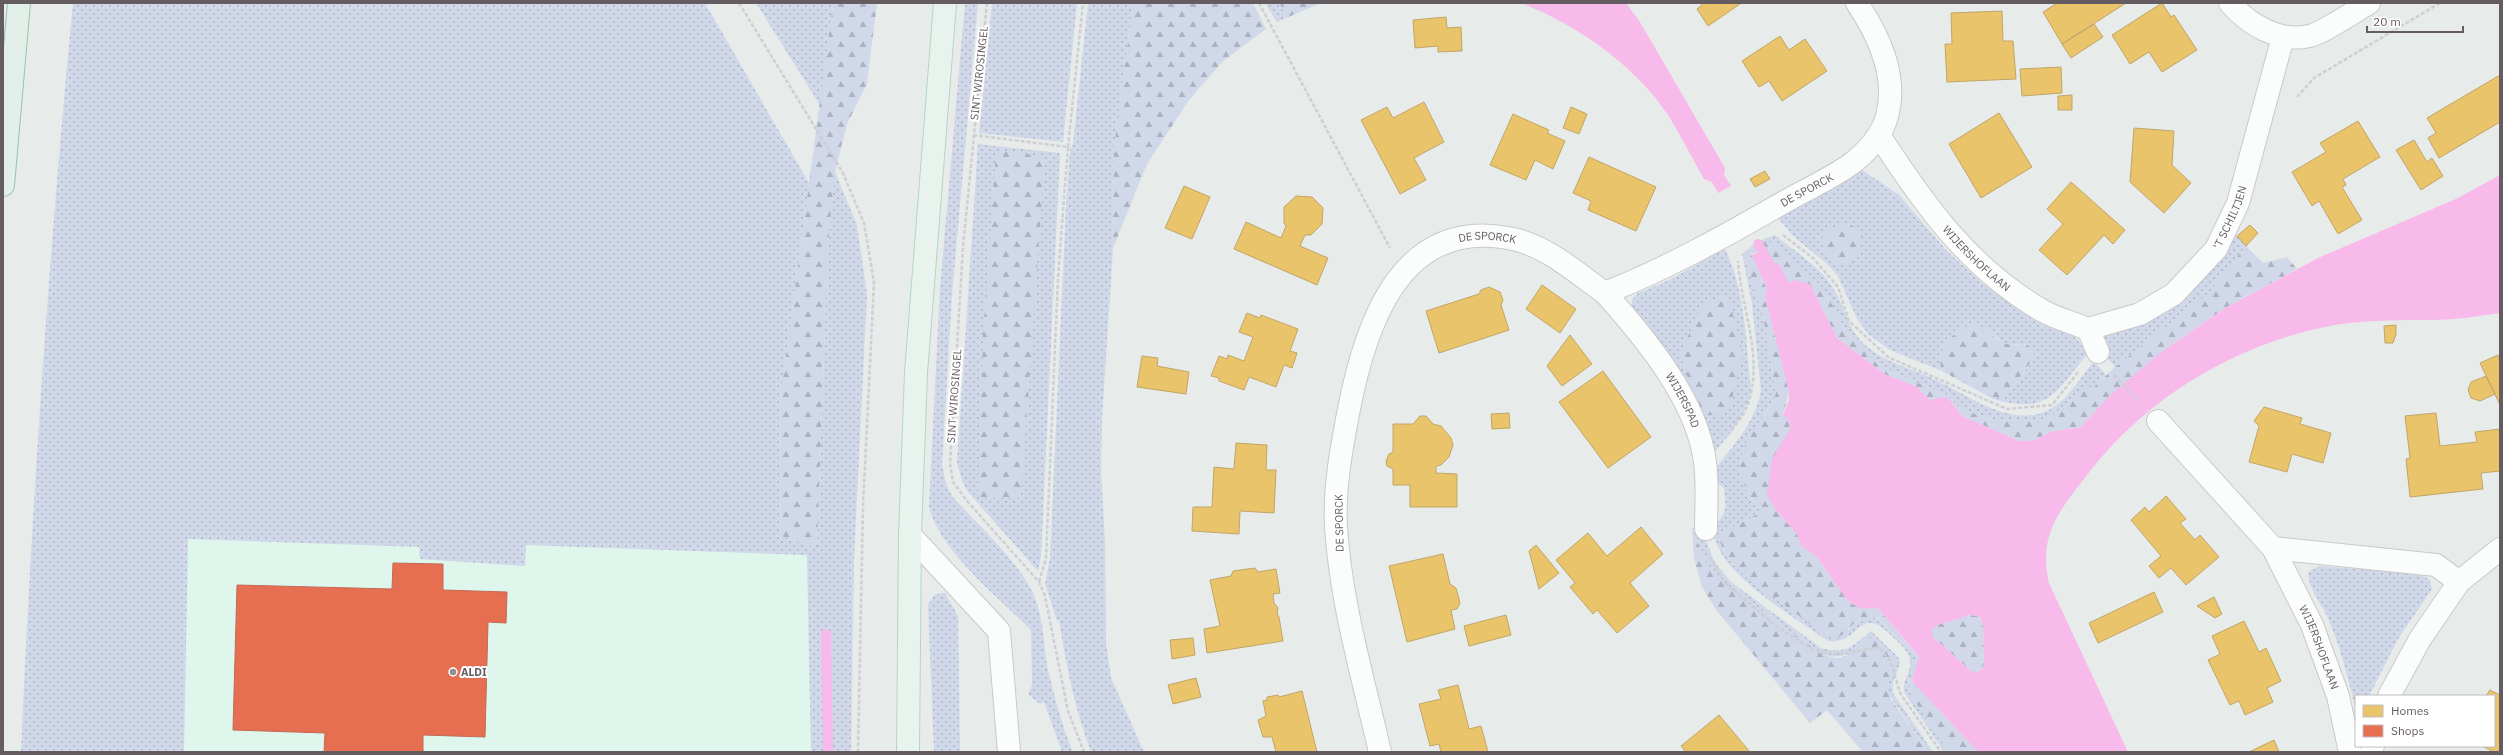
<svg xmlns="http://www.w3.org/2000/svg" width="2503" height="755" viewBox="0 0 2503 755" font-family="'IBM Plex Sans',sans-serif">
  <style>
    .commercial { fill: #dff6ec }
    .grass { fill: url(#grass-dots); fill-rule: evenodd }
    .forest { fill: url(#forest-firs) }
    .water { fill: #f8baeb; fill-rule: evenodd }
    .homes { fill: #e9c46a; stroke: #c1a568 }
    .shops { fill: #e76f51; stroke: #c06956 }
    .lines { fill: none; stroke-linecap: round; stroke-linejoin: round }
    .stream { stroke: #f8baeb; stroke-width: 10 }
    .minor-casing { stroke: #c9c9c9; stroke-width: 24 }
    .major-casing { stroke: #b3d6c4; stroke-width: 24 }
    .highway-casing { stroke: #93c4aa; stroke-width: 24 }
    .path { stroke: #ceced4; stroke-width: 2.5; stroke-dasharray: 4 2; stroke-linecap: butt }
    .minor { stroke: #fbfcfc; stroke-width: 22 }
    .major { stroke: #e8f3ee; stroke-width: 22 }
    .highway { stroke: #e1efe8; stroke-width: 22 }
    .poi-dot { fill: #928e92; stroke: #fff; stroke-width: 1.5 }
    .labels { text-anchor: middle; stroke-width: 4; stroke-linejoin: round; paint-order: stroke }
    .street-label { font-size: 11px; fill: #655c62; stroke: #fff }
    .poi-label { font-size: 11px; font-weight: bold; fill: #655c62; stroke: #fff; text-anchor: start }
  </style>
  <defs>
    <pattern id="grass-dots" width="8" height="8" patternUnits="userSpaceOnUse"><rect width="8" height="8" fill="#d0d8e9"/><path d="M2 2h.1M6 6h.1" fill="none" stroke="#acb2c0" stroke-width="1.8" stroke-linecap="round"/></pattern>
    <pattern id="forest-firs" width="22" height="20" patternUnits="userSpaceOnUse"><rect width="22" height="20" fill="#d0d8e9"/><path d="M5 1l3.5 6h-7zM16 11l3.5 6h-7z" fill="#acb2c0"/></pattern>
  </defs>
  <rect width="100%" height="100%" fill="#e7ecea"/>
  <!-- commercial -->
  <path class="commercial" d="M190,368l617,187 4,197h-641z"/>
  <!-- grass -->
  <path class="grass" d="M73,3h632l104,180 -30,225 2,128 36,12 11,-305 7,-71 22,53 10,69 -13,265 -3,193h-40l-4,-197 -281,-10 -1,21 -105,-7 -1,-12 -231,-8 -4,213h-163c11,-250 28,-500 52,-749z
    M756,3h77l-13,102z
    M965,3h13l-26,292 -10,169 4,20 6,12c25,28 61,60 79,93 13,24 12,55 17,81 7,28 14,56 25,82h-11l-18,-50 -4,2 -12,-10 4,-9 -1,-55c-31,-31 -92,-80 -102,-123l11,-219z
    M992,3h85l-14,139 -84,-9z
    M1088,3h45l-19,144 -1,101 -11,171 -1,55 4,65 1,104 5,35 33,74h-53c-16,-43 -25,-86 -32,-132l-2,1 -12,-37 5,-26 16,-352 4,-56 3,-6z
    M1265,3h15l6,15 -9,4z
    M978,144l82,9 -19,404 -3,14 -70,-79 -6,-11 -5,-18z
    M1862,170l37,25 47,55 36,33 50,36 13,7 28,8 15,19c-33,40 -38,62 -95,46l16,-6 22,-30 -5,-19 -20,1 -30,-23c-20,6 -42,27 -34,49l-52,-21 -22,-16 -11,-15 -19,-43 -12,-13 -33,-27 -15,-18z
    M2233,231l13,15 -37,47 -94,74 -15,-18 4,-16 20,-4z
    M1775,235c19,16 45,31 58,53 11,17 14,38 28,53 20,21 50,27 75,39 32,15 71,46 108,32 21,-7 36,-34 50,-51l12,14 -14,14 -5,-2 -43,35 -48,-2 -22,-6 -14,-6 -13,-13 -51,-21 -24,-14 -26,-28 -13,-26 -17,-24 -52,-41 -19,18 18,57 13,77c-4,13 -13,23 -20,34 -24,32 -19,57 6,85l-45,23 6,14 10,16 115,65 10,-10 18,-3 40,40 -7,22 2,16 37,57h-4l-40,-60c-2,-13 8,-20 6,-32 -2,-10 -10,-16 -16,-22 -37,-37 -32,7 -66,3 -31,-22 -110,-68 -114,-107 -1,-10 7,-14 10,-22 3,-6 0,-17 0,-24l-13,-10v-4c20,-26 44,-50 50,-83l-9,-88 -10,-49 15,-12z
    M1725,249c21,43 21,95 26,142 -6,28 -25,47 -42,68l-78,-145 1,-14 6,-7 31,-13zM1680,354h63l-5,18z
    M1692,528h9l13,33 17,21 90,66c25,7 32,-2 50,-17l27,26 2,6 -7,19v11l40,59h-5l-2,-3 -38,-56v-9l8,-24 -12,-14 -18,-7c-14,14 -26,23 -46,14l-96,-70 -18,-21z
    M2319,566l99,8 11,5 3,10 -34,50 -29,57h-13v14c-8,-31 -16,-65 -29,-94 -8,-16 -18,-26 -19,-44z
    M943,593h2l13,23 2,136h-26l-6,-147 6,-10z"/>
  <!-- forest -->
  <path class="forest" d="M833,3h44l-10,81 -20,40 -12,48 -7,71 -11,305 -36,-12 -2,-128z
    M1133,3h120l13,26 -43,32 -34,39 -42,64 -34,84 1,-101z
    M1280,3h41l-35,15z
    M996,151l49,5 -24,342h-41l-2,-3 5,-160z
    M1846,223l9,4 7,8 -1,19 -10,10 -13,1 -12,-8 -4,-13v-7l7,-8z
    M1765,241l10,2 41,39 17,24 13,26 26,28 24,14 51,21 13,13 14,6 22,6 48,2 43,-35 5,2 23,-22 94,-74 37,-47 17,17 24,-6 10,12 -72,39 -51,35 -66,54 -27,30 -31,5 -17,9h-14l-57,-25 -13,-17 -19,1 -14,-14 -30,-11 -49,-37 -27,-54 -21,-1 -10,-19 -8,-3 -6,-14 -14,7c8,11 9,23 16,35l-2,8 24,95 -6,22 6,6 1,9 -15,80 22,25 5,13 13,8 34,47 13,7 16,-1 41,50 -7,23 66,71h-30l-37,-57 -2,-22 7,-16 -39,-40 -19,3 -20,18 -12,-3 -81,-58c-13,-13 -21,-25 -28,-42l45,-23c-24,-28 -30,-52 -7,-84 8,-11 17,-21 21,-35l-13,-77 -18,-57 2,-8z
    M1723,296l6,3 14,55 -13,54c-8,8 -22,9 -31,5l-19,-59 20,-44 6,-7z
    M1976,322c10,7 18,16 28,21 13,7 24,-8 31,13l-26,37 -16,6 -51,-28c-8,-22 14,-43 34,-49z
    M1692,528l14,34 18,21 96,70c31,15 30,-8 49,-15 10,0 22,14 27,22l-8,24 2,14 38,54h-65l-36,-42 -17,13 -93,-112 -15,-24 -8,-29z
    M1971,615l8,1 4,8 1,40 -1,4 -7,5 -5,-2 -39,-35v-6l5,-5z"/>
  <!-- water -->
  <path class="water" d="M1521,3h105l14,19 85,146 -1,7 7,11 -13,7 -6,-11 -8,-3c-12,-21 -23,-43 -36,-64 -33,-50 -92,-91 -147,-112z
    M2500,175v138c-22,3 -44,7 -66,7 -31,0 -62,0 -93,4 -99,16 -193,71 -254,151 -28,36 -49,60 -38,108l79,169h-150l-66,-71 7,-24 -41,-49 -16,1 -13,-7 -34,-47 -13,-8 -5,-13 -22,-25 -8,-14 5,-36 18,-30 -1,-9 -6,-5 6,-15v-8l-24,-95 2,-8 -15,-34 13,-6 6,12 8,3 10,19 6,-3 15,4 27,54 49,37 30,11 14,14 15,-3 4,2 13,17 57,25h14l17,-9 31,-5 27,-30 52,-44 65,-45 93,-50 140,-60zM1971,615l8,1 4,8 1,40 -1,4 -7,5 -5,-2 -39,-35v-6l5,-5z"/>
  <!-- homes -->
  <path class="homes" d="M1701,3h38l1,1 -32,22 -11,-17 5,-4z
    M2057,3h69l-64,41 -19,-32z
    M2162,3l9,14 3,-2 23,35 -35,22 -13,-20 -19,12 -18,-29z
    M2002,11l1,30h10l3,38 -69,3 -2,-38h7l-1,-31z
    M1446,17l1,11 14,-1 1,24 -24,1v-6l-23,2 -2,-28z
    M2094,24l9,13 -32,21 -9,-14z
    M1780,36l9,14 16,-11 22,32 -45,30 -13,-20 -10,6 -17,-26z
    M2061,67l1,26 -40,3 -2,-27z
    M2500,75v47l-61,36 -11,-20 8,-5 -9,-15z
    M2072,95v15h-14v-14z
    M1424,102l20,40 -30,16 12,22 -26,14 -39,-74 26,-13 6,11z
    M1571,107l16,7 -8,20 -16,-6z
    M1999,113l33,54 -51,31 -32,-54z
    M1513,114l36,16 -2,3 18,8 -12,28 -18,-9 -9,20 -36,-15z
    M2358,121l22,36 -37,22 3,6 -4,2 20,33 -24,14 -19,-33 -7,5 -20,-34 34,-20 -6,-9z
    M2134,128l40,3 -2,34 19,18 -27,30 -34,-31z
    M2414,140l13,22 5,-4 11,18 -22,14 -25,-40z
    M1589,157l67,30 -20,44 -48,-21 3,-9 -18,-8z
    M1765,171l5,8 -15,8 -5,-8z
    M2071,182l54,48 -12,14 -9,-9 -37,40 -28,-25 24,-26 -16,-15z
    M1184,186l26,11 -18,42 -27,-11z
    M1296,196l16,1 11,11 -1,16 -11,11h-6l-5,11 28,12 -11,27 -83,-36 12,-27 35,16 5,-12 -2,-3v-16z
    M2250,225l8,8 -12,13 -9,-10z
    M1542,285l34,24 -16,24 -34,-24z
    M1489,287l11,5 3,8 -2,5 8,25 -70,23 -13,-42 53,-17 2,-4z
    M1247,313l13,5 1,-3 37,14 -8,22 7,2 -5,15 -8,-3 -8,22 -27,-10 -5,13 -25,-9v-3l-8,-2 8,-20 8,3 1,-4 16,6 9,-24 -14,-5z
    M2396,325v9l-3,9h-8l-1,-17z
    M1570,335l22,29 -30,22 -15,-20z
    M2498,355l2,5v45l-20,-42z
    M1142,356l16,2 -1,8 32,6 -3,22 -49,-7z
    M1603,371l48,66 -43,31 -49,-66z
    M2486,376l9,18 -15,7 -9,-3 -3,-8 3,-8z
    M2264,407l38,11 -2,6 31,9 -8,30 -31,-9 -5,18 -38,-10 10,-36 -5,-5z
    M1509,413l1,15 -18,1 -1,-15z
    M2436,413l4,33 37,-4 -2,-10 25,-3v42l-19,2 2,16 -73,8 -4,-38 4,-1 -5,-42z
    M1420,416h6l7,8 8,2 10,12 2,7 -4,12 -8,8 -5,1v7l21,1v33h-47v-22h-17v-16l-6,-3 -1,-5 3,-7 4,-2v-28h20z
    M1236,443l31,2 -1,25h10l-2,43 -34,-2 -1,23 -47,-3 1,-24h19l2,-40 20,2z
    M2166,496l20,23 -6,4 15,17 5,-5 19,22 -33,28 -15,-17 -12,10 -10,-12 12,-10 -30,-36 14,-13 4,5z
    M1641,527l22,27 -33,29 19,23 -32,27 -20,-23 -4,4 -23,-27 5,-4 -19,-23 32,-27 19,23z
    M1536,545l23,28 -20,16 -10,-38z
    M1443,554l7,30 6,4 4,15 -3,6 -6,1 4,19 -48,13 -18,-76z
    M1255,568l3,4 18,-3 4,24 -7,1 1,9 4,5 -1,6 2,3 4,24 -76,12 -3,-24 16,-3 -10,-46 21,-4 2,-5z
    M2154,592l9,20 -65,31 -9,-20z
    M2214,597l8,17 -7,4 -18,-12z
    M1506,615l5,20 -42,11 -5,-20z
    M2244,621l15,31 7,-4 15,33 -14,7 6,14 -28,13 -6,-14 -9,4 -22,-45 12,-6 -8,-18z
    M1193,638l2,17 -23,4 -2,-19z
    M1196,678l5,19 -28,7 -5,-19z
    M1458,685l11,44 12,-3 7,26h-47l-2,-8 -9,2 -11,-42 22,-5 -3,-9z
    M2490,690l10,5v57h-6l-12,-6h12v-50h-8z
    M1302,691l15,61h-41l-4,-15h-9l-5,-17 8,-4 -3,-15 4,-1v-3l11,-2 1,2z
    M1719,715l31,37h-64l-5,-6z
    M2274,740l5,12h-30z"/>
  <!-- shops -->
  <path class="shops" d="M393,563l50,1v26l64,2 -1,31 -18,-1 -3,115 -62,-2v17h-99l1,-19 -92,-3 4,-145 155,4z"/>
  <g class="lines">
    <!-- stream -->
    <path class="stream" d="M1758,244l10,17
      M826,634l2,118"/>
    <defs>
      <g id="minor">
        <path d="M2230,3c19,22 50,40 79,33 12,-2 48,-26 60,-33"/>
        <path id="s1" d="M1879,135c45,70 91,134 164,176 14,8 31,12 45,18l10,23"/>
        <path id="s2" d="M1605,293c40,45 92,107 100,169 3,22 1,45 1,67"/>
        <path id="s3" d="M2088,329l52,-15 34,-20 42,-45 22,-46 45,-166"/>
        <path id="s4" d="M2158,421l115,127 39,77 26,71 12,56"/>
        <path d="M910,535l89,96 10,121"/>
        <path d="M2273,548l163,17 23,17"/>
        <path d="M2389,696l31,-57 39,-57 41,-33"/>
        <path id="s5" d="M1380,752c-17,-75 -39,-148 -44,-225 -2,-38 5,-76 12,-113 16,-85 50,-196 160,-176 37,6 67,34 97,55 63,-25 122,-58 181,-92 21,-12 46,-23 65,-37 15,-11 32,-30 36,-48 11,-40 -8,-80 -30,-113"/>
        <path d="M2371,752l2,-6"/>
      </g>
      <path id="major" d="M908,752l2,-217 6,-162 29,-370"/>
      <path id="highway" d="M3,185l16,-182"/>
    </defs>
    <!-- minor casing -->
    <use href="#minor" class="minor-casing"/>
    <!-- major casing -->
    <use href="#major" class="major-casing"/>
    <!-- highway casing -->
    <use href="#highway" class="highway-casing"/>
    <!-- path -->
    <path class="path" d="M739,3l104,170 21,50 10,59 -11,224 -5,246
      M987,3l-24,244 -13,216 3,19 15,20 71,80 6,14 23,115 16,41
      M1259,3l131,245
      M2297,97l17,-19 126,-75
      M973,135l95,12 -10,130 -12,282 -7,23
      M1068,147l15,-144
      M1783,235l30,23 25,29 11,34 39,36 119,52 45,-4 27,-34
      M2114,375l26,27
      M1728,435c7,-10 18,-22 21,-34 14,-47 -8,-93 -11,-140
      M1710,557l14,25 56,47 35,22 28,3 36,-7 12,15 9,31 41,59"/>
    <!-- minor -->
    <use href="#minor" class="minor"/>
    <!-- major -->
    <use href="#major" class="major"/>
    <!-- highway -->
    <use href="#highway" class="highway"/>
  </g>
  <!-- markers -->
  <circle class="poi-dot" cx="453" cy="672" r="4"/>
  <g class="labels">
    <!-- street labels -->
    <g class="street-label">
      <text transform="translate(979 73) rotate(-84)" y="4">SINT WIROSINGEL</text>
      <text dy="4" stroke="none"><textPath href="#s5" startOffset="952">DE SPORCK</textPath></text>
      <text dy="4" stroke="none"><textPath href="#s3" startOffset="190">'T SCHILTJEN</textPath></text>
      <text dy="4" stroke="none"><textPath href="#s5" startOffset="592">DE SPORCK</textPath></text>
      <text dy="4" stroke="none"><textPath href="#s1" startOffset="158">WIJERSHOFLAAN</textPath></text>
      <text transform="translate(954 396) rotate(-86)" y="4">SINT WIROSINGEL</text>
      <text dy="4" stroke="none"><textPath href="#s2" startOffset="133">WIJERSPAD</textPath></text>
      <text transform="translate(1339 523) rotate(-91)" y="4">DE SPORCK</text>
      <text dy="4" stroke="none"><textPath href="#s4" startOffset="281">WIJERSHOFLAAN</textPath></text>
    </g>
    <!-- poi labels -->
    <g class="poi-label">
      <text x="461" y="676">ALDI</text>
    </g>
  </g>
  <!-- border -->
  <rect width="2503" height="755" fill="none" stroke="#655c62" stroke-width="8"/>
  <!-- legend -->
  <rect x="2355" y="695" width="140" height="52" fill="#ffffff" stroke="#c1bec0"/>
  <rect x="2363" y="705" width="20" height="12" fill="#e9c46a" stroke="#c1bec0"/>
  <text x="2391" y="715" font-size="12" fill="#655c62">Homes</text>
  <rect x="2363" y="725" width="20" height="12" fill="#e76f51" stroke="#c1bec0"/>
  <text x="2391" y="735" font-size="12" fill="#655c62">Shops</text>
  <!-- scale -->
  <path d="M2367 26v6h96v-6" fill="none" stroke="#655c62" stroke-width="2"/>
  <text x="2373" y="26" font-size="12" fill="#655c62" stroke="#ffffff" stroke-width="3" paint-order="stroke">20 m</text>
</svg>
